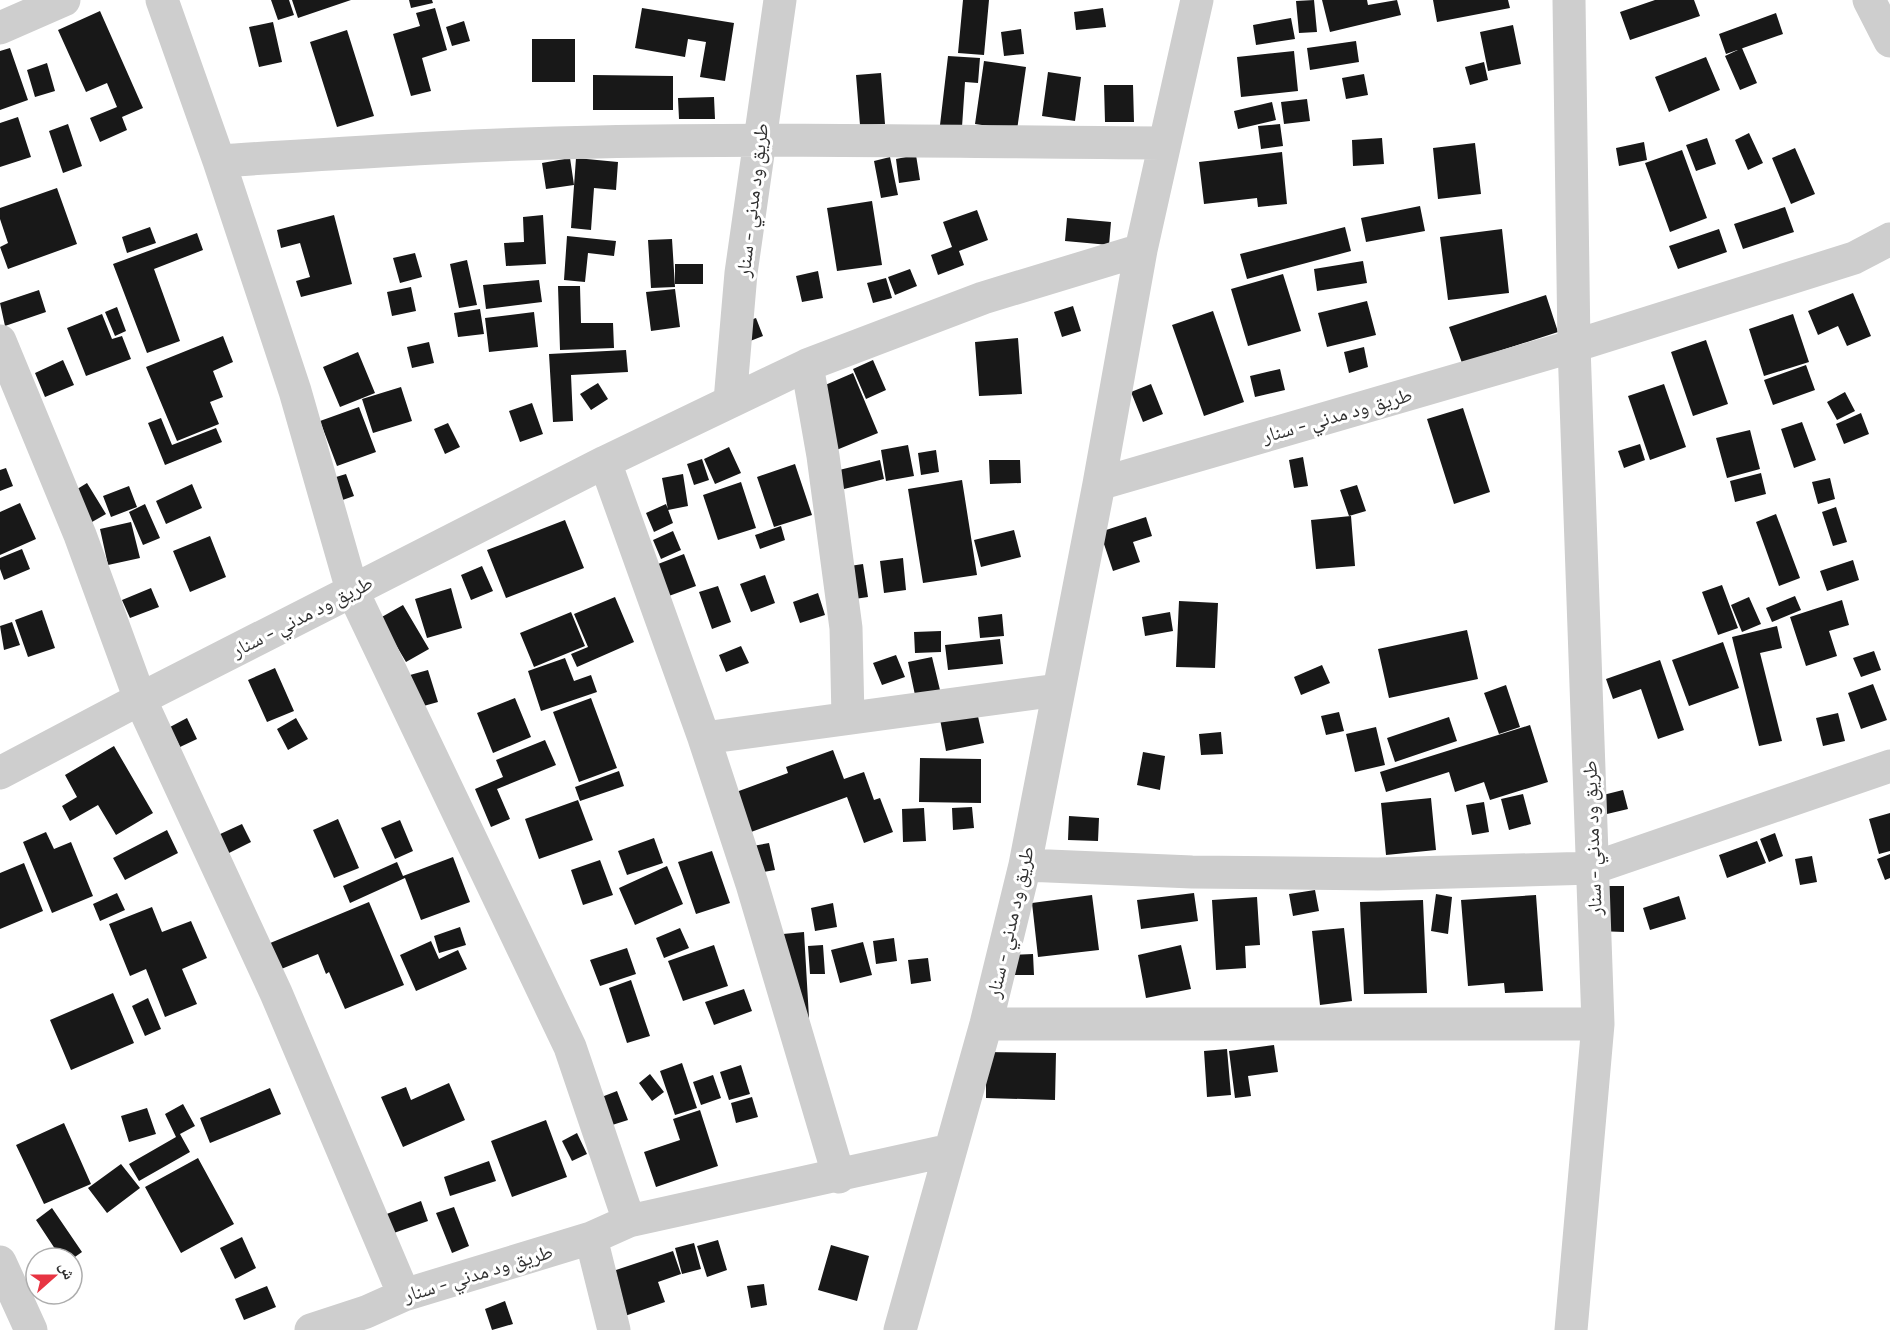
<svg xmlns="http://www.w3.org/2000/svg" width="1890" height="1330" viewBox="0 0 1890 1330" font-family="'Exo 2','Noto Naskh Arabic',sans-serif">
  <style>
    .building { fill: #181818 }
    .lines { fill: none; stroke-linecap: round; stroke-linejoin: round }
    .street { stroke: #cecece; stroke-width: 33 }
    .labels { text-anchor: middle; stroke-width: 6; stroke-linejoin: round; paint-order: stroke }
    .street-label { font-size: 20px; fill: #313131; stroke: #fff }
  </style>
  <rect width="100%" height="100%" fill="#fff"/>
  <!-- building -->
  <path class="building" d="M271,0h18l5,15 -16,5z
    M292,0h59l-53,18z
    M409,0h23l1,3 -22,5z
    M963,0h26l-5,55 -26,-2z
    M1314,0l3,32 -18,1 -3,-32z
    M1322,0h45l1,5 29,-5 4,15 -71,17z
    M1433,0h75l2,8 -73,14z
    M1655,0h39l6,16 -70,24 -10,-28z
    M435,8l12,42 -25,8 9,33 -20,5 -18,-62 27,-8 -4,-13z
    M642,8l92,15 -9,58 -25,-4 6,-35 -18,-3 -3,18 -50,-9z
    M1103,8l3,19 -30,3 -2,-18z
    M100,11l43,97 -21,9 5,13 -27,12 -10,-24 27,-11 -10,-24 -21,9 -28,-62z
    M1776,13l7,21 -57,20 -7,-20z
    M1291,18l4,21 -39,6 -3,-20z
    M464,21l6,20 -18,5 -6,-19z
    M273,22l9,40 -23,5 -10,-40z
    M1513,25l8,39 -33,7 -8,-39z
    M1021,29l3,25 -20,2 -3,-24z
    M347,30l27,86 -37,11 -27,-85z
    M532,39h43v43h-43z
    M1356,41l3,21 -49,8 -3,-22z
    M10,48l18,52 -28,10v-59z
    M1742,48l15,35 -17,7 -15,-34z
    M1294,51l4,40 -57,6 -4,-40z
    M948,56l32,2 -2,25 -13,-1 -3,45 -22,-2z
    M1706,57l14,33 -51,22 -14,-35z
    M984,61l42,6 -9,63 -42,-6z
    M1484,62l4,18 -18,5 -5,-18z
    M47,63l8,28 -20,6 -8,-27z
    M1048,72l33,5 -6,44 -33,-5z
    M881,73l4,51 -25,1 -4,-50z
    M1364,74l4,21 -22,4 -4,-21z
    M593,75l80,1v34h-80z
    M1104,85h29l1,37h-29z
    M714,97l1,22h-36l-1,-21z
    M1307,99l3,22 -26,3 -3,-22z
    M1272,102l4,18 -38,9 -4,-18z
    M18,117l13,40 -31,10v-44z
    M68,124l14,42 -19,7 -14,-42z
    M1280,124l3,22 -22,3 -3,-23z
    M1749,133l14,30 -15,7 -13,-30z
    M1382,138l2,26 -31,2 -1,-26z
    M1707,138l9,26 -20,7 -10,-26z
    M1644,142l3,18 -28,6 -3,-18z
    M1475,143l6,51 -43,5 -5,-51z
    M1795,148l20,46 -24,10 -19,-46z
    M1682,150l25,68 -37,14 -25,-69z
    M1282,152l5,52 -29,3 -1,-9 -53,6 -5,-42z
    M916,155l4,25 -21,3 -3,-24z
    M890,157l8,38 -17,3 -7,-37z
    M570,158l4,27 -28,4 -4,-26z
    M576,158l42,4 -2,28 -22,-2 -3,42 -20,-2z
    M57,188l20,56 -69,25 -8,-22 8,-4 -8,-24v-11z
    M872,201l10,64 -45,6 -10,-63z
    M1420,206l5,25 -59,11 -5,-24z
    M1785,207l9,25 -51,17 -9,-25z
    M977,210l11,30 -29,11 5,14 -26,10 -7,-20 21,-8 -9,-25z
    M334,215l18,69 -51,13 -5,-16 14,-4 -10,-34 -19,5 -4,-18z
    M543,215l3,49 -40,2 -2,-23 20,-1 -1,-25z
    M1067,218l44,4 -2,23 -44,-4z
    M150,227l6,16 -29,10 -5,-16z
    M1345,227l6,24 -104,28 -7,-25z
    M1502,229l7,64 -61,7 -8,-63z
    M1719,229l8,23 -49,17 -9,-23z
    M197,233l6,17 -49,19 26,72 -33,12 -34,-89z
    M567,236l49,5 -2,15 -26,-3 -3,29 -21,-2z
    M672,239l3,48 -24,1 -3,-48z
    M415,253l7,24 -22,6 -7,-25z
    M467,260l10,45 -18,3 -9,-44z
    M1363,261l4,22 -50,8 -3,-22z
    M675,264h28v20h-28z
    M910,269l7,17 -22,9 -7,-18z
    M818,271l5,27 -21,4 -6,-26z
    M1283,274l18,57 -53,15 -17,-57z
    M886,278l6,20 -19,5 -6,-20z
    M539,280l3,22 -56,7 -3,-24z
    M558,286h22l1,37h32l1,25 -54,2z
    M411,287l5,24 -24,5 -5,-24z
    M675,289l5,38 -29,4 -5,-39z
    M39,290l7,22 -41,14 -5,-23z
    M1853,293l18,43 -24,10 -9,-20 -20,9 -10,-24z
    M1546,295l12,37 -96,31 -13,-36z
    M1367,301l9,34 -49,12 -9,-34z
    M1073,306l8,25 -19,6 -8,-25z
    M117,307l9,24 -11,5 -10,-24z
    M480,309l4,25 -26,3 -4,-24z
    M1213,311l31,91 -40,14 -32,-91z
    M534,312l4,35 -49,5 -4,-34z
    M102,314l10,25 10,-3 9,23 -45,17 -19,-48z
    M1793,314l16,48 -45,14 -15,-47z
    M756,318l7,18 -23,9 -7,-19z
    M223,336l10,26 -20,9 10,26 -13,5 9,22 -42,17 -31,-74z
    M1018,338l4,56 -43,2 -4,-54z
    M1706,340l22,64 -35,12 -22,-64z
    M429,342l5,21 -22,5 -5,-21z
    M1364,347l4,20 -19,6 -5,-21z
    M626,350l2,22 -57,3 2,46 -20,1 -4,-68z
    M358,352l17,41 -35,14 -17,-40z
    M63,360l11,25 -29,12 -10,-24z
    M873,360l13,30 -20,9 -13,-30z
    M1806,365l9,25 -42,15 -9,-25z
    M1280,369l5,21 -30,7 -5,-21z
    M853,373l25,60 -44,18 -25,-59z
    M598,383l10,16 -17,11 -11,-16z
    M1151,384l12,30 -20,8 -12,-30z
    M1664,384l22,63 -36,13 -22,-64z
    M401,387l11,34 -39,12 -11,-34z
    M1845,392l10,19 -18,9 -10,-18z
    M532,403l11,31 -23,8 -11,-31z
    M359,407l17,45 -39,14 -17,-45z
    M1463,408l27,84 -36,12 -27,-85z
    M1861,413l8,21 -25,10 -8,-20z
    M161,418l11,27 44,-17 6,14 -57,23 -17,-42z
    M1802,422l14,38 -22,8 -13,-39z
    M448,423l12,24 -15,7 -11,-25z
    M1750,430l10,39 -33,9 -11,-40z
    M1640,444l5,16 -21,8 -6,-17z
    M908,445l6,31 -28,5 -5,-31z
    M729,447l12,26 -26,11 -11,-25z
    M936,450l3,22 -18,3 -3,-22z
    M1303,457l5,29 -14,2 -5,-28z
    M702,459l7,21 -15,5 -7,-21z
    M880,460l4,19 -48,12 -5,-19z
    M989,460h31l1,23 -31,1z
    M795,464l17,51 -38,12 -17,-50z
    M6,468l7,18 -13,5v-21z
    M1761,473l5,21 -31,8 -5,-21z
    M346,474l8,22 -20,7 -8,-23z
    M683,474l5,32 -20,4 -6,-32z
    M1830,478l5,21 -17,5 -6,-22z
    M962,480l15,95 -54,8 -15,-94z
    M741,482l15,46 -38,12 -15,-45z
    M87,483l19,31 -14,8 -18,-31z
    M192,484l10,24 -36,16 -10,-23z
    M1357,485l9,26 -17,5 -9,-26z
    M129,486l8,21 -26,10 -8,-21z
    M20,503l16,36 -36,16v-43z
    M145,504l15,34 -17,7 -14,-33z
    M666,504l7,19 -19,9 -8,-19z
    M1836,507l11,35 -14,4 -11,-34z
    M1776,514l24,64 -21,8 -23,-64z
    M1351,516l4,50 -39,3 -5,-49z
    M1146,517l6,19 -19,6 7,20 -27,9 -13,-39z
    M565,520l19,48 -78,30 -19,-48z
    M131,522l9,36 -32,7 -8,-36z
    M781,526l4,14 -25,9 -5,-14z
    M1014,530l7,27 -40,10 -7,-27z
    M673,531l8,19 -20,9 -8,-19z
    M210,536l16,41 -36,15 -17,-41z
    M22,549l8,20 -26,11 -4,-11v-11z
    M684,554l12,32 -38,14 -13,-31z
    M903,558l3,32 -22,3 -4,-32z
    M1853,560l6,20 -32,11 -7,-20z
    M863,564l5,33 -20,3 -5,-33z
    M482,566l11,25 -22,9 -10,-25z
    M765,575l10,28 -24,9 -11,-28z
    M1722,585l16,43 -20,7 -16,-43z
    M718,586l13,36 -19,7 -13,-37z
    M151,588l8,19 -29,11 -8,-18z
    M451,588l11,40 -35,10 -12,-39z
    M818,593l7,22 -25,8 -7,-21z
    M1795,596l6,14 -29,12 -6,-14z
    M615,597l19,45 -57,25 -6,-13 17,-7 -14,-33z
    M1749,597l12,27 -19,8 -11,-27z
    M1842,600l7,25 -20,6 8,25 -31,10 -16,-49z
    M1179,601l39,2 -3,65 -39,-1z
    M403,605l26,44 -23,13 -26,-44z
    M42,610l13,38 -27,9 -13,-37z
    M571,612l14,34 -51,21 -14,-34z
    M1170,612l3,19 -28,5 -3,-19z
    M1002,614l2,22 -24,2 -2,-21z
    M12,622l8,23 -16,5 -4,-24z
    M1777,626l5,22 -22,5 22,88 -23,5 -27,-109z
    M1467,630l11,49 -89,19 -11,-49z
    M941,631v21l-26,1 -1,-21z
    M1000,639l3,25 -55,6 -3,-25z
    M1723,642l16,46 -50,18 -17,-46z
    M741,646l8,17 -23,9 -7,-17z
    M1874,651l7,19 -20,7 -8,-19z
    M896,655l9,22 -23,8 -9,-22z
    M932,657l8,33 -25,5 -7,-33z
    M565,658l9,23 17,-6 6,17 -56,19 -13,-40z
    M1660,660l24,70 -26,9 -17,-50 -28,10 -7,-20z
    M1322,665l8,18 -29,12 -7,-18z
    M275,668l19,43 -27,11 -19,-42z
    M428,670l10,32 -18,5 -10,-32z
    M1873,684l14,36 -26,9 -13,-36z
    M1506,685l14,42 -21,7 -15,-41z
    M515,698l16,39 -38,16 -16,-40z
    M591,698l26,70 -38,14 -26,-70z
    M977,712l7,31 -38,8 -6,-32z
    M1339,712l5,19 -18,4 -5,-19z
    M1838,713l7,28 -22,5 -7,-28z
    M1449,717l8,24 -62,21 -8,-24z
    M187,718l10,21 -17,8 -10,-20z
    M296,718l12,21 -20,11 -11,-21z
    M1530,725l18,57 -58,18 -6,-18 -29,10 -6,-20 -63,20 -6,-20z
    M1376,727l9,38 -30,7 -9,-38z
    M1221,732l2,22 -22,1 -2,-21z
    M545,740l11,25 -59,24 13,30 -19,8 -16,-38 28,-12 -7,-17z
    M114,746l39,67 -37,22 -18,-30 -28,16 -8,-15 15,-9 -12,-22z
    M833,750l11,29 20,-7 10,28 6,-2 13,34 -29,11 -17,-46 -104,38 -15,-40 60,-22 -2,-6z
    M1143,752l22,4 -5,34 -23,-5z
    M920,758l61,1v44l-62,-1z
    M619,771l5,15 -44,15 -5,-14z
    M1623,790l5,19 -21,5 -4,-19z
    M1523,794l8,30 -22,6 -8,-31z
    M1431,798l5,52 -50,5 -5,-52z
    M578,800l15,40 -54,19 -14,-40z
    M1484,802l5,30 -17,3 -6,-30z
    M972,807l2,21 -21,2 -1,-22z
    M924,808l2,33 -23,1 -1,-33z
    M1890,813v38l-11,3 -10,-35z
    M1069,816l30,2 -1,23 -30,-1z
    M338,819l21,49 -25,10 -21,-48z
    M400,820l13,31 -18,8 -14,-31z
    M242,824l9,18 -24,12 -9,-19z
    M167,830l11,23 -53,27 -12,-22z
    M46,832l8,17 17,-7 22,54 -41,17 -29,-71z
    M1775,833l8,23 -14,6 -9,-23z
    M654,838l9,25 -36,12 -9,-24z
    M1757,841l9,22 -39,15 -8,-23z
    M769,843l6,27 -22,4 -6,-27z
    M712,851l18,52 -34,11 -18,-52z
    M1890,854v24l-5,2 -8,-21z
    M1812,856l5,26 -17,3 -5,-26z
    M453,857l17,45 -49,18 -16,-42 -55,25 -7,-17 54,-24 6,14z
    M600,860l13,35 -30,10 -12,-35z
    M24,863l19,48 -43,18v-56z
    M667,866l16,38 -48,21 -16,-37z
    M1597,886h27v46l-27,-1z
    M1315,890l4,21 -26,5 -4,-22z
    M117,893l8,17 -25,11 -7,-17z
    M1194,893l4,28 -57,8 -4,-29z
    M1436,894l16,3 -4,37 -17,-3z
    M1092,895l7,55 -61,7 -6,-54z
    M1536,895l7,96 -38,2 -1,-10 -36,3 -7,-86z
    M1679,896l7,23 -36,11 -7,-22z
    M1257,897l3,48 -15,1 1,22 -30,2 -4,-70z
    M1423,900l4,93 -63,1 -4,-92z
    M369,902l35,83 -59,24 -16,-37 -3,2 -8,-20 -44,18 -11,-26z
    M833,903l4,24 -22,4 -4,-23z
    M152,907l10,25 29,-11 16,37 -25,11 15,35 -32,13 -19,-48 -16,7 -21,-52z
    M460,927l6,18 -27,8 -5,-17z
    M680,928l9,20 -25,10 -8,-20z
    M1344,928l8,73 -32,4 -8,-74z
    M804,932l5,86 -21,1 -5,-85z
    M894,938l3,23 -21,3 -3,-23z
    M431,941l8,18 19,-9 9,19 -51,22 -16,-36z
    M863,942l9,33 -32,8 -9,-33z
    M714,945l14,41 -45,15 -15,-40z
    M823,945l2,29h-15l-2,-28z
    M1181,945l10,44 -45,9 -8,-43z
    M627,948l9,26 -36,12 -10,-26z
    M1033,954l1,21h-21l-1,-20z
    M928,958l3,23 -20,3 -3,-24z
    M631,980l19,56 -23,7 -18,-55z
    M744,989l8,22 -38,14 -9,-23z
    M113,993l21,50 -63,27 -21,-50z
    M148,998l13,31 -16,7 -13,-30z
    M1274,1045l4,27 -30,4 3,20 -16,2 -6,-47z
    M1227,1049l4,46 -24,2 -3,-46z
    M986,1052l70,1 -1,47 -69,-2z
    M682,1063l15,45 -22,7 -15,-44z
    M741,1065l9,29 -21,6 -9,-28z
    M650,1074l14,18 -12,9 -13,-18z
    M713,1075l8,23 -20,7 -8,-23z
    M449,1083l16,37 -62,27 -22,-50 25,-10 5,13z
    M270,1088l11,26 -71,29 -10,-25z
    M617,1091l11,29 -19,6 -10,-28z
    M752,1097l6,20 -22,6 -5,-20z
    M183,1104l12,22 -15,8 10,18 -51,29 -10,-17 47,-27 -11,-23z
    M147,1108l9,26 -27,8 -8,-26z
    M700,1110l18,56 -62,21 -12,-35 36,-12 -7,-21z
    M546,1120l21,57 -55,20 -21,-56z
    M64,1123l27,61 -47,20 -28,-59z
    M577,1133l10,21 -15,7 -10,-20z
    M198,1158l36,66 -53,29 -36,-66z
    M489,1161l7,20 -46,15 -6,-19z
    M121,1164l19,24 -33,25 -19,-25z
    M421,1201l7,20 -37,13 -7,-19z
    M454,1207l15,39 -17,7 -16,-40z
    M52,1208l30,44 -10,7 -11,-1 -25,-38z
    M242,1237l14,31 -21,11 -15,-31z
    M718,1240l9,30 -20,7 -10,-31z
    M694,1243l7,26 -19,5 -7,-26z
    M831,1245l38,11 -12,45 -39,-11z
    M673,1251l8,23 -23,8 7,20 -43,15 -15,-44z
    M764,1284l3,21 -16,3 -4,-22z
    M267,1286l9,21 -32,13 -9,-21z
    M505,1301l8,23 -21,6 -7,-21z"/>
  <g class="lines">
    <!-- street -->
    <path class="street" d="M162,0l57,161 76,230 57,199 218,457 59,174
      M1569,0l5,346 24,678 -27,306
      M1869,0l21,41
      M0,28l64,-28
      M219,161c127,-8 253,-17 379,-19 188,-4 377,0 565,1
      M0,341l80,194 60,164 136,294 128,302
      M807,365l16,91 23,172 2,90
      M730,401l11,-128 39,-273
      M605,462l99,276 48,146 87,293
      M1099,484l475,-138 280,-88 36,-19
      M704,738l354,-48
      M0,773l140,-74 465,-237 202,-97 176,-67 158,-48
      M1025,865l167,7 186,2 215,-6 297,-102
      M986,1024h612
      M591,1238l23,92
      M0,1262l31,68
      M311,1330l55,-18 38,-17 187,-57 38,-17 321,-71
      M900,1330l86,-306 39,-159 74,-381 42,-234 56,-250"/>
  </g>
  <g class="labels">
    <!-- street labels -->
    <g class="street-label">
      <text transform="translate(752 200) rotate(-83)" y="7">طريق ود مدني - سنار</text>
      <text transform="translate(1337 415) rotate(-16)" y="7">طريق ود مدني - سنار</text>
      <text transform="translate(302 616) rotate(-27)" y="7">طريق ود مدني - سنار</text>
      <text transform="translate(1592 838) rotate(-92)" y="7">طريق ود مدني - سنار</text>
      <text transform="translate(1010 922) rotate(-77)" y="7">طريق ود مدني - سنار</text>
      <text transform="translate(478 1273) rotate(-17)" y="7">طريق ود مدني - سنار</text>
    </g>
  </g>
  <!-- north arrow -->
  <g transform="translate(54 1276) rotate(69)"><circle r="28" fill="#ffffff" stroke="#adadad" stroke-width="1.5"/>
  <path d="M0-4.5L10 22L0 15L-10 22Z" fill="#e73442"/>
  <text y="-9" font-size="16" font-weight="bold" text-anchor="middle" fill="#313131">ش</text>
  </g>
</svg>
